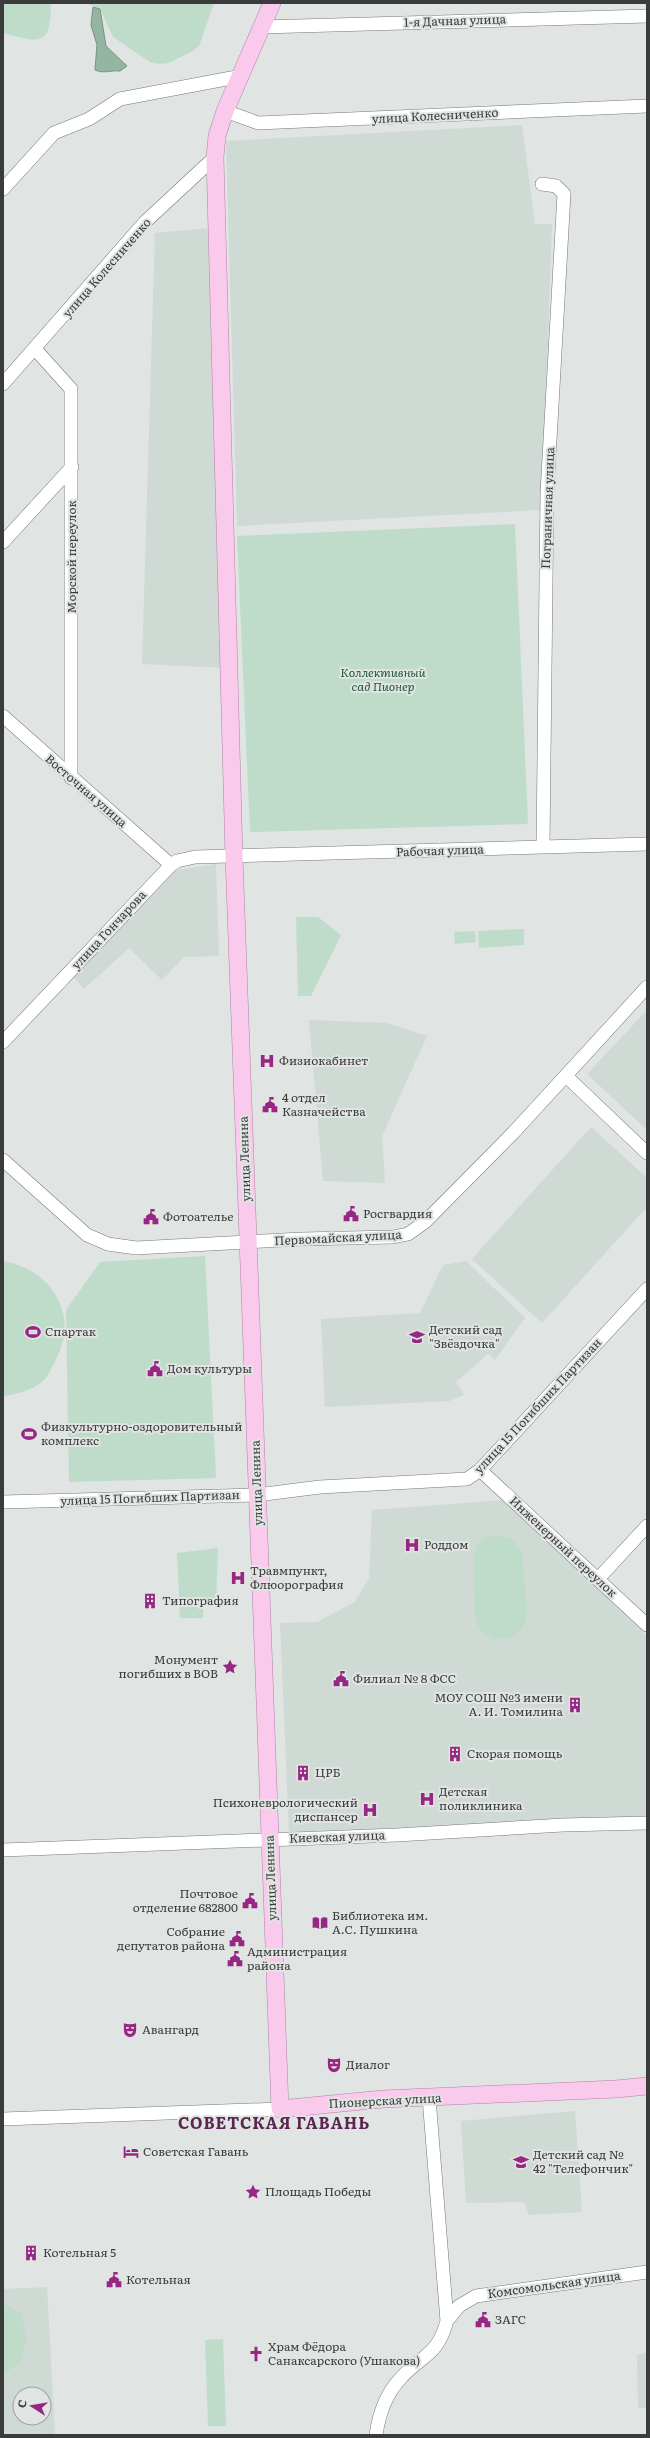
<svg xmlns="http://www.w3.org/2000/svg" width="650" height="2438" viewBox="0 0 650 2438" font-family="Literata,serif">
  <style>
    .built { fill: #cedad3; fill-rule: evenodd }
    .green { fill: #bfdccb }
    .water { fill: #95b5a3; stroke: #7a9184 }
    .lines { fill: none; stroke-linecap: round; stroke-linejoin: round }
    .minor-casing { stroke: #757977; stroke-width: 14 }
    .major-casing { stroke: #b481a7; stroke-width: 18 }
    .minor { stroke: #fff; stroke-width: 13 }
    .major { stroke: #facaed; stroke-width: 17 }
    .labels { text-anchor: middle; stroke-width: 4; stroke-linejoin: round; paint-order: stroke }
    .street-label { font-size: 12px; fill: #3a3c3b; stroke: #e0e4e2 }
    .park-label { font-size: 12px; font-style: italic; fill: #1f553c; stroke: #e0e4e2 }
    .poi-label { font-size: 12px; fill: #3a3c3b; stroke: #e0e4e2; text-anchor: start }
    .district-label { font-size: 16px; font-weight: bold; letter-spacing: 1px; fill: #5c2450; stroke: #e0e4e2 }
  </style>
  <rect width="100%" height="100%" fill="#e0e4e2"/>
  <!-- built -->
  <path class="built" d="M522,125l13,99h17l-10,286 -305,16 -11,-385z
    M209,228l18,440 -85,-4 13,-431z
    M216,864l3,92 -35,1 -22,23 -33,-32 -45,41 -10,-12 98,-106z
    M647,1010v120l-60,-56z
    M309,1020l78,3 40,13 -45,100 3,47 -62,-2z
    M591,1127l56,51v29l-105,116 -70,-64z
    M466,1261l59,57 -30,42 -7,-6 -32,28 8,13 -15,6 -124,6 -4,-88 99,-6 23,-48z
    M505,1500l142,136v180l-170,9 -188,7 -9,-209 37,-1 38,-20 14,-24 3,-68z
    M575,2111l7,101 -53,3 -5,-13 -58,1 -5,-82z
    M47,2287l8,148h-52v-146zM20,2394h24v24h-24z
    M647,2352v56h-9l-1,-53z"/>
  <!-- green -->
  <path class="green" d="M3,3h48c0,44 -11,40 -48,30z
    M86,3h128l-15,43 -6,5 -24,12 -10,1 -9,-2 -37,-25 -13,-28z
    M515,524l13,300 -278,8 -13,-296z
    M296,917h22l23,18 -30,61h-13z
    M524,929v16l-45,3 -1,-17z
    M475,931l1,11 -21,2 -1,-12z
    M205,1256l11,222 -147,4 -3,-172 34,-48z
    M3,1261c48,8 78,54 52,100 -3,6 -7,16 -12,20 -13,10 -25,13 -40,15z
    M499,1535l13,5 10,11 5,64 -5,14 -11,9 -15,1 -15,-7 -6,-14 -2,-59 3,-13 9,-9z
    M218,1548l-2,56 -13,1v13h-23l-3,-65z
    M3,2303l18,10 6,25 -7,25 -17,11z
    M223,2339l3,87h-18l-3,-86z"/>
  <!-- water -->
  <path class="water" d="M93,7l7,2 6,37 21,20 -7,5c-9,-1 -16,3 -25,-1l2,-25 -6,-20z"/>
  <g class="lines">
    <defs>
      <path id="minor" d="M262,27l385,-11
        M225,111l33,12 389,-17
        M542,184l14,2 8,8 -17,299 -4,354
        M3,189l51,-56 35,-14 31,-20 122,-23
        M36,350l35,39v389
        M3,384l141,-161 71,-66
        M3,542l69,-75
        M3,716l168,149
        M3,1042l168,-177 6,-4 18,-4 452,-13
        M566,1076l81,77
        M3,1160l84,75 21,9 28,4 166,-9 91,-2 15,-3 17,-12 89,-90 133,-145
        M480,1470l167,155
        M3,1502l254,-7 63,-8 147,-8 13,-9 167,-181
        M598,1579l49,-53
        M3,1850l394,-15 166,-10 84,-2
        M3,2119l277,-10
        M447,2321l12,-15 17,-10 171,-24
        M376,2435c3,-21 9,-40 24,-56 22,-25 37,-22 47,-58l-18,-223"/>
      <path id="major" d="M272,3l-47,108 -8,25 -2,21 19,700 46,1252 103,-10 233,-10 31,-3"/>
    </defs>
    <!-- minor casing -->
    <use href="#minor" class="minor-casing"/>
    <!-- major casing -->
    <use href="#major" class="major-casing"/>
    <!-- minor -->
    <use href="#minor" class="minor"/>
    <!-- major -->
    <use href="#major" class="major"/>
  </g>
  <!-- icons -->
  <defs>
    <symbol id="hospital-bare" viewBox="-9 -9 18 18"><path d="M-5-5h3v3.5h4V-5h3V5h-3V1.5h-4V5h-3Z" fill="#982683" stroke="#e0e4e2" stroke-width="2.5" paint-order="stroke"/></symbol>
    <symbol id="civic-bare" viewBox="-9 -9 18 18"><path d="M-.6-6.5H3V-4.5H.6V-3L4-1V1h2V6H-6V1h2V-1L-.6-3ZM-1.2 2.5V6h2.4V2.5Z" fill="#982683" stroke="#e0e4e2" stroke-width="2.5" paint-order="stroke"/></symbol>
    <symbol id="stadium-bare" viewBox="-9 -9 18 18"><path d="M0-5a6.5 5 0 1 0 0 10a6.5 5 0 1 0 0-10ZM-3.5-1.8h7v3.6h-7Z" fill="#982683" stroke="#e0e4e2" stroke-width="2.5" paint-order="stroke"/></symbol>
    <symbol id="school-bare" viewBox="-9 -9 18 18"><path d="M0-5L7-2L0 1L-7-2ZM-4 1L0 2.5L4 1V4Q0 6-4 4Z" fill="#982683" stroke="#e0e4e2" stroke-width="2.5" paint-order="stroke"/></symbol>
    <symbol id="building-bare" viewBox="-9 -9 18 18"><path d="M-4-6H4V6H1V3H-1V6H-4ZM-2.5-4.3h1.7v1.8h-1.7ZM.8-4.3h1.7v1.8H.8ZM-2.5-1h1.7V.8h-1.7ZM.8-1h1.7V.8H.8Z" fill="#982683" stroke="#e0e4e2" stroke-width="2.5" paint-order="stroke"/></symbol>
    <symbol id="sight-bare" viewBox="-9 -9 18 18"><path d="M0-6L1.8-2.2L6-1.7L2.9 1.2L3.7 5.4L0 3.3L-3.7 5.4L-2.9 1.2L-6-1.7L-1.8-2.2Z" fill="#982683" stroke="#e0e4e2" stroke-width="2.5" paint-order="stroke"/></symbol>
    <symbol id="library-bare" viewBox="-9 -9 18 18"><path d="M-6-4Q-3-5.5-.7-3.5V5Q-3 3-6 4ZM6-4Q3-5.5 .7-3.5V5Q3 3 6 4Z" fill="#982683" stroke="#e0e4e2" stroke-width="2.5" paint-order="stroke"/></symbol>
    <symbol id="theatre-bare" viewBox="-9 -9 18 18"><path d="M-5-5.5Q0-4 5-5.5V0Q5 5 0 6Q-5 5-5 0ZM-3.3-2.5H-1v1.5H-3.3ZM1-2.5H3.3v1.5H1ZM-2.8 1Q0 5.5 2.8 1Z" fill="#982683" stroke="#e0e4e2" stroke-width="2.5" paint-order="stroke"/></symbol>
    <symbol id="hotel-bare" viewBox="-9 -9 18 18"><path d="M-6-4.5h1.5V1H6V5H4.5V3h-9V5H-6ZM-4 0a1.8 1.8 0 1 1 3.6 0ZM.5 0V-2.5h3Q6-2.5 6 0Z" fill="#982683" stroke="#e0e4e2" stroke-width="2.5" paint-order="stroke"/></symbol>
    <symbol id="church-bare" viewBox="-9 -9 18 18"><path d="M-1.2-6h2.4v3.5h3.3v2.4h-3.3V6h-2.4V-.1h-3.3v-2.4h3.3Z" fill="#982683" stroke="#e0e4e2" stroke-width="2.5" paint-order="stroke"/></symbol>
  </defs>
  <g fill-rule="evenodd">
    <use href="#hospital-bare" x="256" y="1050" width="22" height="22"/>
    <use href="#civic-bare" x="259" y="1094" width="22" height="22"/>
    <use href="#civic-bare" x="340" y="1203" width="22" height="22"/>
    <use href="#civic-bare" x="140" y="1206" width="22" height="22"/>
    <use href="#stadium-bare" x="22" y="1321" width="22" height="22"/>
    <use href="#school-bare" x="406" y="1326" width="22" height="22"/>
    <use href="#civic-bare" x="144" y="1358" width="22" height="22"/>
    <use href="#stadium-bare" x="18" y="1423" width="22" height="22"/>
    <use href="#hospital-bare" x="401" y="1534" width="22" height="22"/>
    <use href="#hospital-bare" x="227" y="1567" width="22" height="22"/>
    <use href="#building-bare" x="139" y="1590" width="22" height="22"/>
    <use href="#sight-bare" x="219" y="1656" width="22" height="22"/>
    <use href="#civic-bare" x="330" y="1668" width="22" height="22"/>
    <use href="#building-bare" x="564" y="1694" width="22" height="22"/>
    <use href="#building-bare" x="444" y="1743" width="22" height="22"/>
    <use href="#building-bare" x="292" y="1762" width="22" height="22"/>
    <use href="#hospital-bare" x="416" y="1788" width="22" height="22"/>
    <use href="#hospital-bare" x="359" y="1799" width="22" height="22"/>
    <use href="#civic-bare" x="239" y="1890" width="22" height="22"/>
    <use href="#library-bare" x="309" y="1912" width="22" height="22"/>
    <use href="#civic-bare" x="226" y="1928" width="22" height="22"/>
    <use href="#civic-bare" x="224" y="1948" width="22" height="22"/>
    <use href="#theatre-bare" x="119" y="2019" width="22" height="22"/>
    <use href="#theatre-bare" x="323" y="2054" width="22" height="22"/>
    <use href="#hotel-bare" x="120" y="2141" width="22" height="22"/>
    <use href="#school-bare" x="510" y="2151" width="22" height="22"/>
    <use href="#sight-bare" x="242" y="2181" width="22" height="22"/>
    <use href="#building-bare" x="20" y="2242" width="22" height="22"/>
    <use href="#civic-bare" x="103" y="2269" width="22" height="22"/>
    <use href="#civic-bare" x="472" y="2309" width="22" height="22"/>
    <use href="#church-bare" x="245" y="2343" width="22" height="22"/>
  </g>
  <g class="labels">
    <!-- street labels -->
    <g class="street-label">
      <text transform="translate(455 21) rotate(-2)" y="4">1-я Дачная улица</text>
      <text transform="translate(435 116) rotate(-3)" y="4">улица Колесниченко</text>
      <text transform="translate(107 268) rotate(-49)" y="4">улица Колесниченко</text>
      <text transform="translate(548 508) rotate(-88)" y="4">Пограничная улица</text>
      <text transform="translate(72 557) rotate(-90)" y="4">Морской переулок</text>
      <text transform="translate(86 791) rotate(41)" y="4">Восточная улица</text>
      <text transform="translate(440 851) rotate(-2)" y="4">Рабочая улица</text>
      <text transform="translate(109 930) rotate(-47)" y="4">улица Гончарова</text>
      <text transform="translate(245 1159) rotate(-92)" y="4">улица Ленина</text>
      <text transform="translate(338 1238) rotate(-3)" y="4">Первомайская улица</text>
      <text transform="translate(538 1406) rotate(-47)" y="4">улица 15 Погибших Партизан</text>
      <text transform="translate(257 1483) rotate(-92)" y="4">улица Ленина</text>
      <text transform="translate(150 1498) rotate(-2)" y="4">улица 15 Погибших Партизан</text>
      <text transform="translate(563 1547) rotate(43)" y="4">Инженерный переулок</text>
      <text transform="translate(337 1837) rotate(-2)" y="4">Киевская улица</text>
      <text transform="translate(271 1878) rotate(-92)" y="4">улица Ленина</text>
      <text transform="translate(385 2101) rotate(-3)" y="4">Пионерская улица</text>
      <text transform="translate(554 2285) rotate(-8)" y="4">Комсомольская улица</text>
    </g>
    <!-- park labels -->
    <g class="park-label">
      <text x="383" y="677">Коллективный<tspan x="383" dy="14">сад Пионер</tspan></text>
    </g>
    <!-- poi labels -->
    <g class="poi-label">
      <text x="279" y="1065">Физиокабинет</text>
      <text x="282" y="1102">4 отдел<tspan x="282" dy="14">Казначейства</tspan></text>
      <text x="363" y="1218">Росгвардия</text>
      <text x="163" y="1221">Фотоателье</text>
      <text x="429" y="1334">Детский сад<tspan x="429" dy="14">"Звёздочка"</tspan></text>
      <text x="45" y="1336">Спартак</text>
      <text x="167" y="1373">Дом культуры</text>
      <text x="41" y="1431">Физкультурно-оздоровительный<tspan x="41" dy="14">комплекс</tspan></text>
      <text x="424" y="1549">Роддом</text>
      <text x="250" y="1575">Травмпункт,<tspan x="250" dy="14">Флюорография</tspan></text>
      <text x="162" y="1605">Типография</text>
      <text x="218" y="1664" text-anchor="end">Монумент<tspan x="218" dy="14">погибших в ВОВ</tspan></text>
      <text x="353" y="1683">Филиал № 8 ФСС</text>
      <text x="563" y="1702" text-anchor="end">МОУ СОШ №3 имени<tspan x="563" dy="14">А. И. Томилина</tspan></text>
      <text x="467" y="1758">Скорая помощь</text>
      <text x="315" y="1777">ЦРБ</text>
      <text x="439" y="1796">Детская<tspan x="439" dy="14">поликлиника</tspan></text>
      <text x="358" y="1807" text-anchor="end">Психоневрологический<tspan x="358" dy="14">диспансер</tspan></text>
      <text x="238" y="1898" text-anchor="end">Почтовое<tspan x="238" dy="14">отделение 682800</tspan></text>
      <text x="332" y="1920">Библиотека им.<tspan x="332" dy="14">А.С. Пушкина</tspan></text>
      <text x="225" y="1936" text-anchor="end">Собрание<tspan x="225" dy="14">депутатов района</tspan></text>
      <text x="247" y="1956">Администрация<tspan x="247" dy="14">района</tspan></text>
      <text x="142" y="2034">Авангард</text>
      <text x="346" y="2069">Диалог</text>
      <text x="143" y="2156">Советская Гавань</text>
      <text x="533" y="2159">Детский сад №<tspan x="533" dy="14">42 "Телефончик"</tspan></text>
      <text x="265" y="2196">Площадь Победы</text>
      <text x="43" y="2257">Котельная 5</text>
      <text x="126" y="2284">Котельная</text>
      <text x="495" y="2324">ЗАГС</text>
      <text x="268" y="2351">Храм Фёдора<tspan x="268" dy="14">Санаксарского (Ушакова)</tspan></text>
    </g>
    <!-- district labels -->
    <g class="district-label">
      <text x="274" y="2129">СОВЕТСКАЯ ГАВАНЬ</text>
    </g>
  </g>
  <!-- border -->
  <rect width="650" height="2438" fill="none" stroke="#3a3c3b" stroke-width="8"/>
  <!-- north arrow -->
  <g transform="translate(32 2406) rotate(282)"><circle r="19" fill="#e0e4e2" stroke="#9ea19f"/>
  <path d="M0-3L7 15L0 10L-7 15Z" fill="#982683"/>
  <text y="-6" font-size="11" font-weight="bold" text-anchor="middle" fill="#3a3c3b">С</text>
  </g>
</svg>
